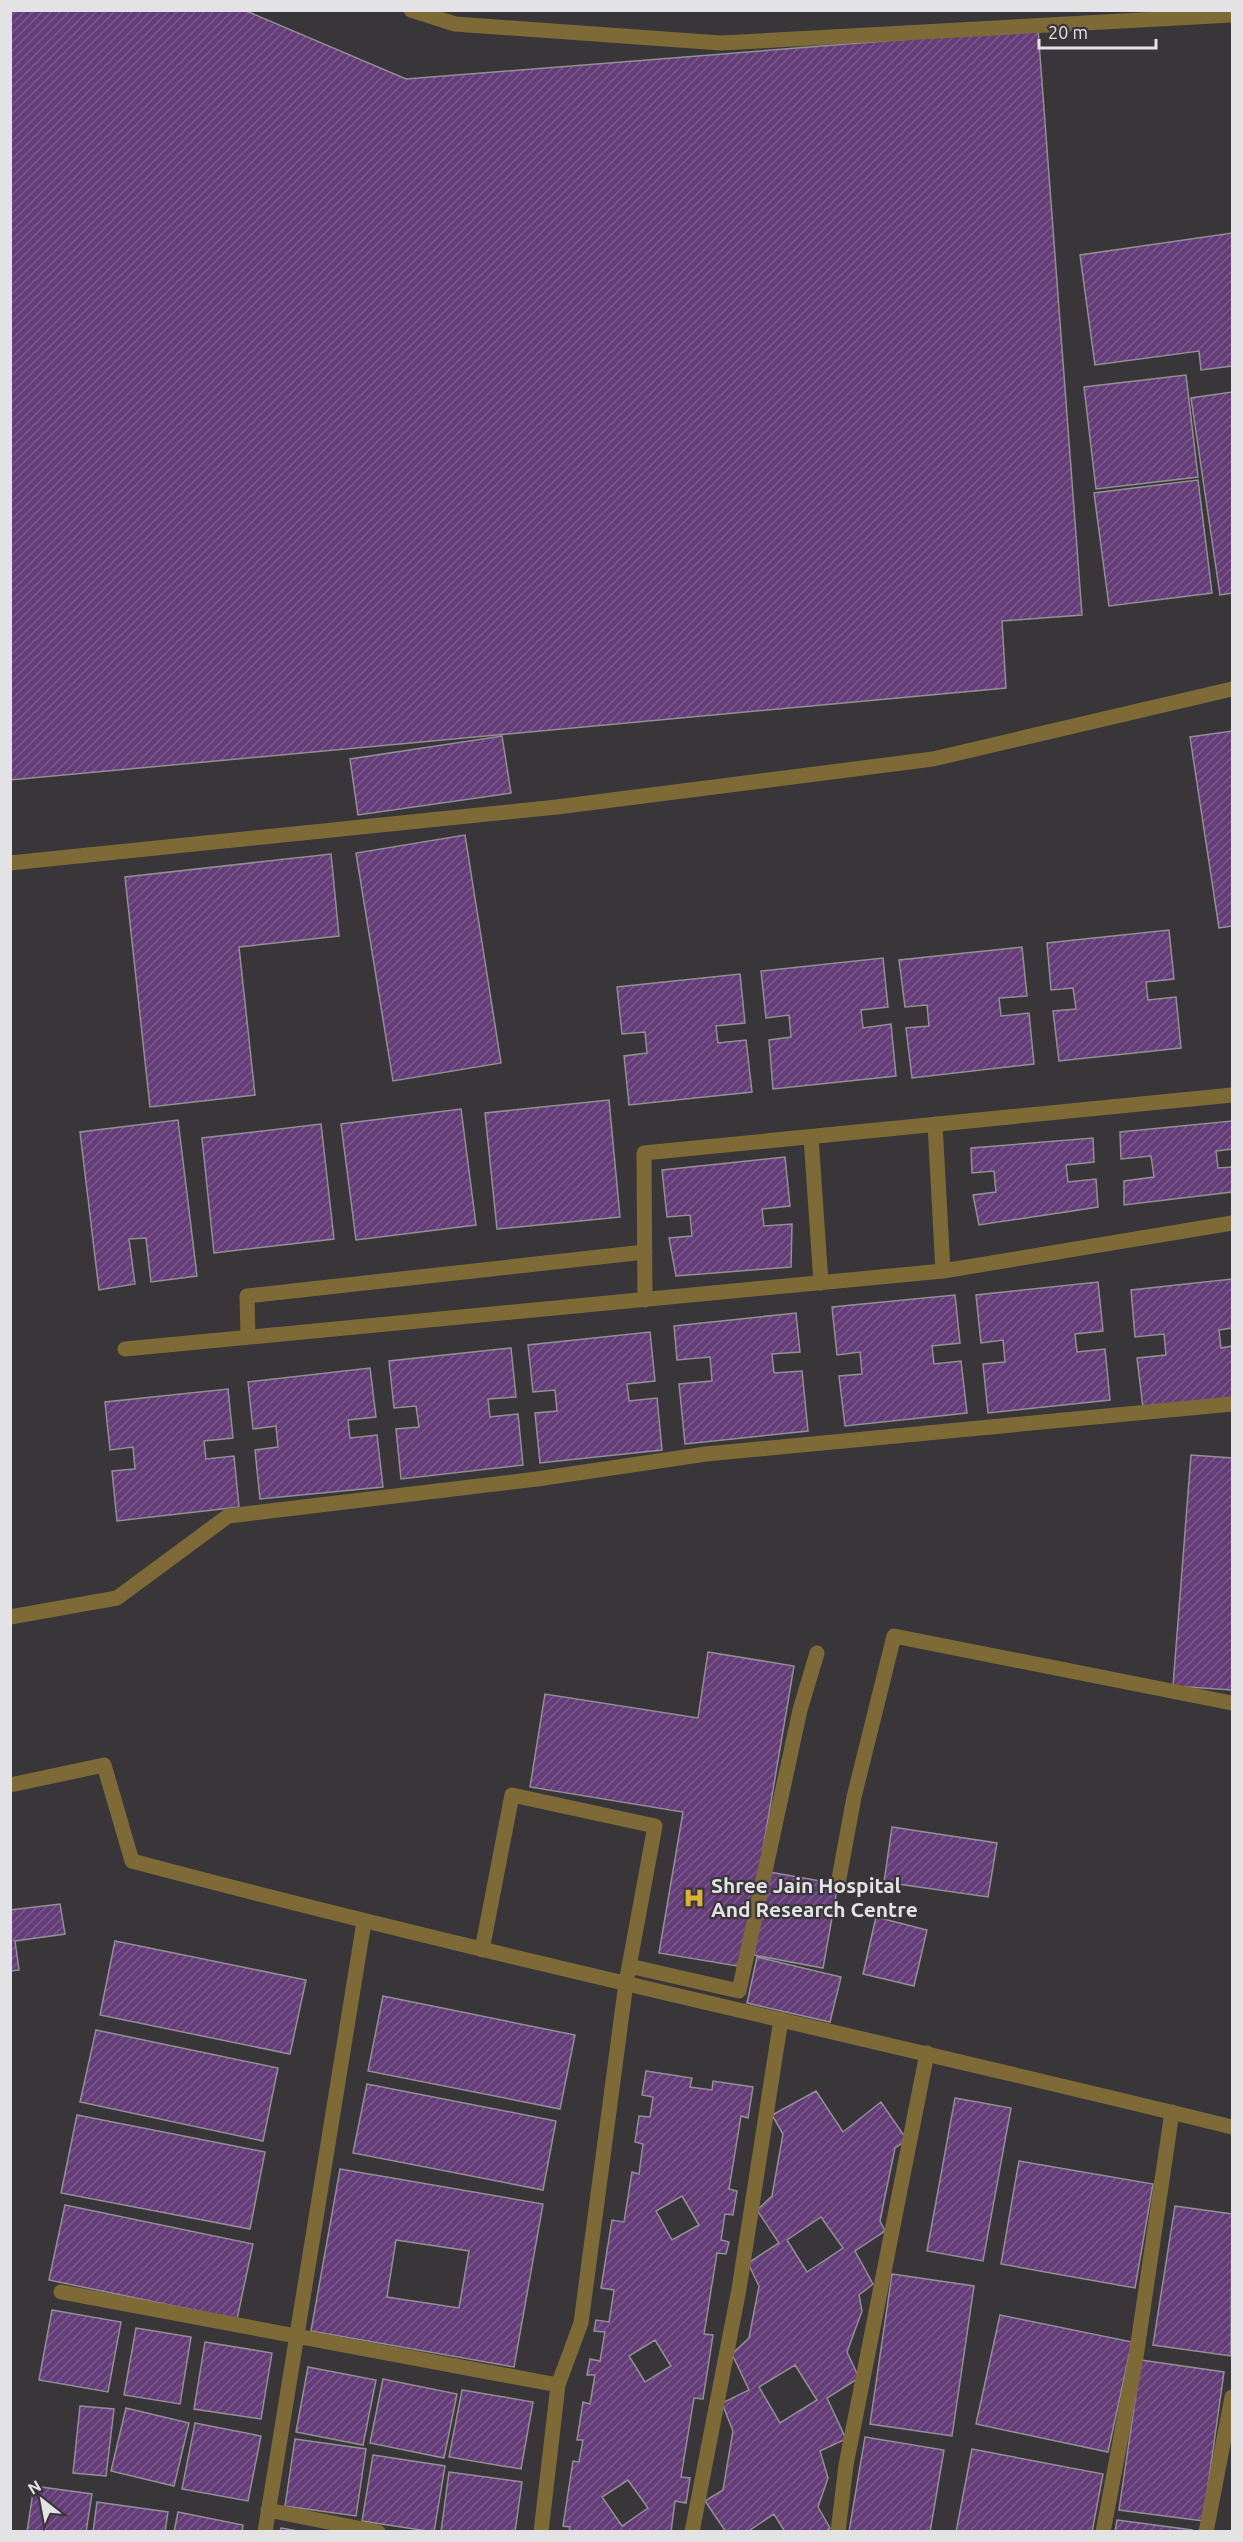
<svg xmlns="http://www.w3.org/2000/svg" width="1243" height="2542" viewBox="0 0 1243 2542" font-family="Ubuntu,sans-serif">
  <style>
    .building { fill: url(#building-hatch); stroke: #929094; stroke-width: 1.5; fill-rule: evenodd }
    .lines { fill: none; stroke-linecap: round; stroke-linejoin: round }
    .minor { stroke: #7d6a37; stroke-width: 15 }
    .labels { text-anchor: middle; stroke-width: 4.5; stroke-linejoin: round; paint-order: stroke }
    .poi-label { font-size: 21px; font-weight: bold; fill: #e3e2e4; stroke: #39363a; text-anchor: start }
  </style>
  <defs>
    <pattern id="building-hatch" width="6" height="6" patternUnits="userSpaceOnUse" patternTransform="scale(1.5)"><rect width="6" height="6" fill="#643d78"/><path d="M-1 1l2-2M0 6l6-6M5 7l2-2" fill="none" stroke="#7a598b"/></pattern>
  </defs>
  <rect width="100%" height="100%" fill="#39363a"/>
  <!-- building -->
  <path class="building" d="M10,10h234l162,69 632,-50 44,586 -80,6 4,67 -996,92z
    M1232,233v133l-31,4 -2,-19 -104,14 -15,-110z
    M1186,375l12,102 -102,12 -12,-102z
    M1232,392v201l-12,2 -29,-197z
    M1198,480l14,113 -103,13 -15,-113z
    M1232,731v195l-13,2 -29,-191z
    M502,736l9,57 -153,22 -8,-56z
    M465,835l36,228 -108,18 -37,-228z
    M331,854l8,82 -100,11 16,148 -105,12 -25,-230z
    M1169,930l5,49 -28,3 2,18 28,-3 5,51 -122,13 -6,-50 23,-2 -3,-21 -22,2 -4,-47z
    M1022,947l5,49 -28,2 2,18 28,-3 5,51 -122,14 -6,-50 23,-2 -2,-21 -22,2 -6,-47z
    M883,958l5,49 -27,3 2,18 28,-4 5,52 -123,13 -4,-49 22,-3 -2,-22 -23,3 -5,-47z
    M740,974l5,49 -29,3 2,17 28,-3 6,52 -123,13 -5,-49 23,-3 -2,-21 -23,2 -5,-47z
    M609,1100l11,117 -123,12 -12,-116z
    M461,1109l15,116 -120,15 -15,-116z
    M178,1120l19,156 -46,6 -5,-44 -17,1 6,45 -36,6 -19,-158z
    M1232,1121v28l-16,2 2,17 14,-1v25l-108,13v-24l30,-4 -3,-21 -30,3 -1,-27z
    M321,1124l13,115 -120,14 -12,-115z
    M1093,1138l1,24 -28,3 2,17 28,-3 2,28 -119,18 -6,-30 23,-3 -2,-21 -22,2 -1,-25z
    M785,1157l5,49 -28,3 2,17 28,-2 -1,43 -115,9 -7,-38 23,-2 -2,-21 -23,2 -5,-47z
    M1232,1279v49l-13,2 2,18 11,-2v52l-89,10 -6,-50 29,-3 -2,-21 -29,3 -4,-47z
    M1098,1282l5,49 -28,3 2,18 28,-3 5,51 -122,13 -5,-49 22,-2 -2,-22 -22,3 -5,-48z
    M955,1295l5,48 -28,3 2,18 27,-3 6,52 -122,13 -6,-50 23,-2 -2,-22 -23,3 -5,-48z
    M796,1313l4,39 -28,2 2,19 28,-2 6,60 -123,13 -6,-60 33,-3 -2,-24 -33,3 -3,-34z
    M650,1332l5,49 -28,3 2,17 28,-3 5,52 -122,13 -5,-50 22,-2 -2,-21 -22,2 -5,-47z
    M511,1348l5,49 -28,2 2,18 28,-3 5,51 -122,14 -5,-50 23,-2 -3,-21 -22,2 -5,-47z
    M370,1368l6,49 -28,3 2,18 27,-3 6,52 -123,12 -5,-49 23,-3 -2,-21 -23,3 -5,-47z
    M228,1389l5,49 -29,3 2,18 28,-3 5,51 -122,14 -5,-50 23,-2 -2,-22 -23,3 -5,-48z
    M1191,1455l41,3v232l-59,-4z
    M708,1652l86,14 -51,301 -84,-14 24,-141 -153,-25 15,-93 153,24z
    M892,1827l105,16 -9,54 -104,-15z
    M764,1871l74,13 -15,84 -75,-14z
    M60,1904l5,30 -50,7 4,29 -9,1v-61z
    M876,1917l51,13 -13,56 -51,-12z
    M115,1941l191,39 -16,74 -190,-39z
    M757,1957l84,20 -11,45 -83,-19z
    M383,1996l192,39 -15,74 -192,-38z
    M96,2030l182,38 -15,73 -183,-39z
    M646,2071l46,7 -2,9 22,3 1,-9 40,6 -5,31 -7,-2 -12,73 8,2 -4,24 -8,-1 -4,26 8,2 -3,12 -9,-1 -13,81 9,1 -10,64 -9,-1 -13,79 9,1 -4,25 -11,-2 -4,31h-102l1,-5 -7,-1 10,-65 6,1 4,-22h-6l6,-38 7,2 5,-29h-8l3,-16 10,2 5,-29 -11,-1 2,-11 13,2 5,-32 -13,-2 11,-68 12,2 8,-50 7,2 4,-30 -8,-2 4,-26 11,1 3,-20 -11,-2zM682,2196l17,29 -27,15 -16,-29zM655,2340l16,26 -26,16 -16,-26zM628,2480l20,28 -26,18 -20,-29z
    M367,2084l189,37 -13,69 -190,-37z
    M816,2091l27,41 38,-30 26,38 -12,8 -15,73 5,10 -30,20 18,33 -14,11 3,16 -15,41 12,26 -32,20 19,41 -26,12 8,27 -10,29 12,21 -4,4h-41l-11,-18 -27,18h-21l-21,-31 18,-11 10,-59 -11,-28 27,-13 -17,-36 17,-16 10,-52 -11,-23 31,-20 -22,-33 15,-14 11,-62 -11,-19zM821,2217l22,31 -36,24 -20,-32zM795,2365l22,35 -37,23 -21,-36z
    M955,2098l56,10 -28,153 -56,-10z
    M77,2115l188,37 -15,77 -189,-36z
    M1019,2161l134,23 -18,104 -134,-24z
    M340,2169l203,35 -29,163 -203,-36zM396,2240l73,11 -10,57 -72,-11z
    M65,2205l188,39 -16,75 -188,-39z
    M1175,2206l57,8 -1,142 -78,-11z
    M892,2274l82,12 -22,150 -82,-12z
    M52,2310l69,12 -13,70 -69,-12z
    M1000,2315l132,27 -24,110 -132,-28z
    M136,2328l55,9 -11,67 -56,-9z
    M205,2342l67,11 -11,66 -67,-10z
    M1141,2360l83,12 -21,149 -84,-11z
    M308,2367l68,13 -13,65 -67,-13z
    M383,2379l74,15 -13,64 -74,-15z
    M462,2390l71,12 -12,67 -72,-12z
    M80,2406l34,3 -8,67 -33,-3z
    M126,2408l63,15 -15,63 -63,-15z
    M195,2423l66,13 -13,65 -66,-12z
    M865,2437l79,13 -14,82h-81z
    M295,2439l71,10 -10,67 -71,-10z
    M972,2449l131,25 -11,58h-136z
    M373,2455l72,11 -11,66 -72,-11z
    M449,2472l73,10 -7,50h-74z
    M34,2486l58,8 -6,38h-59z
    M97,2502l71,10 -3,20h-72z
    M178,2512l65,13 -1,7h-68z
    M1117,2520l75,10v2h-77z
    M281,2528l22,4h-23z"/>
  <g class="lines">
    <!-- minor -->
    <path class="minor" d="M411,10l44,14 266,19 511,-28
      M10,863l547,-56 376,-48 299,-70
      M935,1124l8,147
      M811,1137l10,146
      M645,1300l-1,-147 588,-58
      M248,1337l-1,-41 398,-44
      M125,1349l818,-78 289,-48
      M10,1617l107,-19 111,-82 309,-37 169,-25 526,-50
      M10,1785l94,-20 28,96c365,97 734,176 1100,266
      M838,1884l16,-87 40,-161 338,67
      M482,1950l30,-155 143,31 -29,157 -45,340 -23,62 -17,147
      M629,1966l110,25 61,-281 17,-57
      M61,2292l497,93
      M268,2510l110,22
      M265,2532l99,-610
      M692,2532l47,-243 42,-270
      M838,2532l8,-67 81,-412
      M1103,2532l33,-175 36,-245
      M1206,2532l26,-135"/>
  </g>
  <!-- icons -->
  <defs>
    <symbol id="hospital-bare" viewBox="-9 -9 18 18"><path d="M-5-5h3v3.5h4V-5h3V5h-3V1.5h-4V5h-3Z" fill="#dcb233" stroke="#39363a" stroke-width="2.5" paint-order="stroke"/></symbol>
  </defs>
  <g fill-rule="evenodd">
    <use href="#hospital-bare" x="679" y="1883" width="30" height="30"/>
  </g>
  <g class="labels">
    <!-- poi labels -->
    <g class="poi-label">
      <text x="711" y="1893">Shree Jain Hospital<tspan x="711" dy="24">And Research Centre</tspan></text>
    </g>
  </g>
  <!-- border -->
  <rect width="1243" height="2542" fill="none" stroke="#e3e2e4" stroke-width="24"/>
  <!-- north arrow -->
  <g transform="translate(42 2500) rotate(329)" stroke="#39363a" stroke-width="4.5" paint-order="stroke">
  <path d="M0-4.5L10 22L0 15L-10 22Z" fill="#e3e2e4"/>
  <text y="-9" font-size="16" font-weight="bold" text-anchor="middle" fill="#e3e2e4">N</text>
  </g>
  <!-- scale -->
  <path d="M1039 39v9h117v-9" fill="none" stroke="#e3e2e4" stroke-width="3"/>
  <text x="1048" y="39" font-size="18" fill="#e3e2e4" stroke="#39363a" stroke-width="4.5" paint-order="stroke">20 m</text>
</svg>
